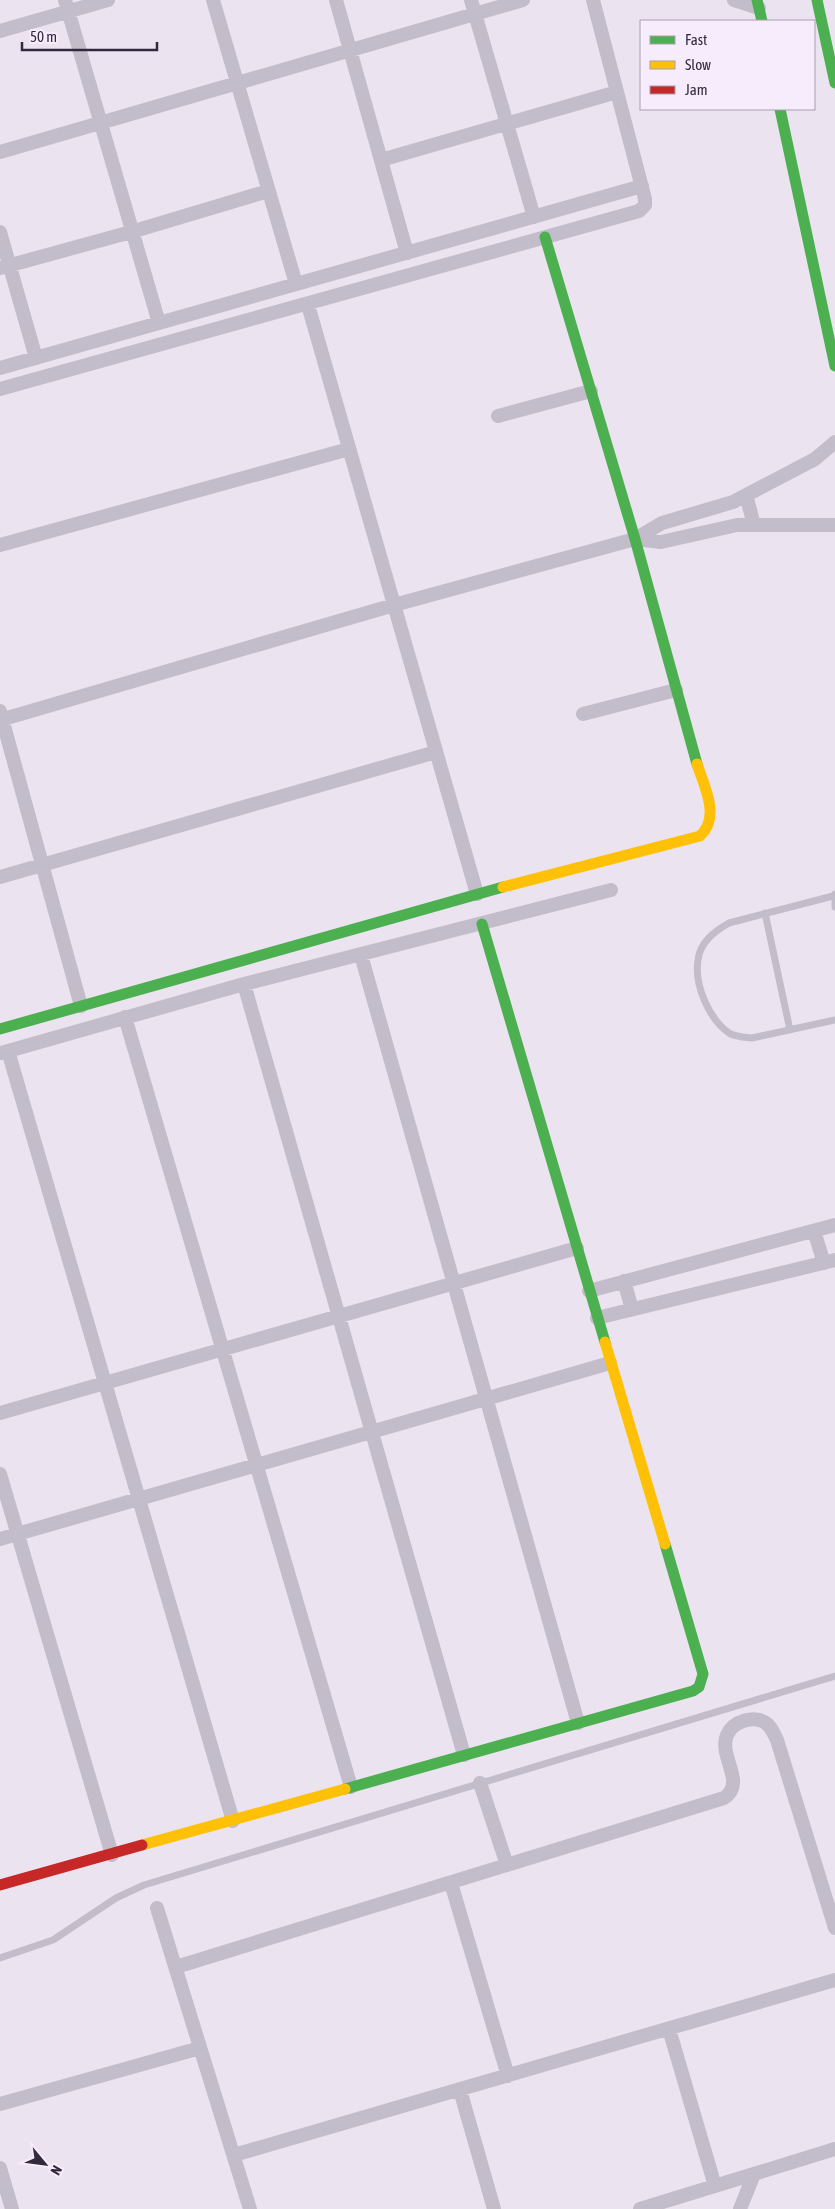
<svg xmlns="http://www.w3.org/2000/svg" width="835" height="2209" viewBox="0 0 835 2209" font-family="'Asap Condensed',sans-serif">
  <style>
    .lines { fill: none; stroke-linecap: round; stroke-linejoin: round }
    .lane { stroke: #c3bcca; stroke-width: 7 }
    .street { stroke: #c3bcca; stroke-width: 14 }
    .fast { stroke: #4caf50; stroke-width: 11 }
    .slow { stroke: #ffc107; stroke-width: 11 }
    .jam { stroke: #c62828; stroke-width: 11 }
  </style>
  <rect width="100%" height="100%" fill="#ebe4f0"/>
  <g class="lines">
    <!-- lane -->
    <path class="lane" d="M835,894v13
      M833,896l-104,27c-14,8 -29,19 -31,37 -4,25 11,59 31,73 6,4 15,4 23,5l83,-18
      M765,913l25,117
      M0,1958l53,-18 63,-42 28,-13 691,-209"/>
    <!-- street -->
    <path class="street" d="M65,0l94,323
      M213,0l83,284
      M336,0l71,253
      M471,0l63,217
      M734,0l25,8
      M0,31l108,-31
      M0,152l523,-152
      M381,160l236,-68
      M0,232l36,126
      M0,268l131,-36 137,-41
      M308,305l169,589
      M0,368l642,-182
      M0,389l639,-178 6,-6v-6l-52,-199
      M498,416l93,-25
      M746,495l8,30
      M635,539l26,3 76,-17h98
      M0,545l349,-96
      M0,711l81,295
      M583,714l93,-24
      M0,720l394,-115 241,-66 27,-16 71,-21 82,-43 20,-17
      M0,877l436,-125
      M361,955l217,768
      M244,984l220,771
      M125,1017l226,770
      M8,1051l225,770
      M1,1053l243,-69 367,-94
      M814,1231l10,32
      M624,1281l8,28
      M589,1291l246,-66
      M597,1318l238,-58
      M0,1413l577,-165
      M0,1474l112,381
      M0,1539l610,-176
      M480,1783l27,82
      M451,1883l57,193
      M157,1908l93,301
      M176,1967l548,-169c23,-16 -6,-41 3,-63 6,-14 28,-21 40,-11 5,4 7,10 10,16l58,188
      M669,2029l46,157
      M460,2090l34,119
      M0,2104l200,-56
      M234,2155l601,-175
      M0,2168l12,41
      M640,2209l195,-60
      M740,2209l14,-35"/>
    <!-- fast -->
    <path class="fast" d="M757,0l5,21
      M817,0l18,83
      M780,109l55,257
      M545,237l90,302 62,225
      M482,924l123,418
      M0,1029l503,-142
      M345,1789l348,-98 6,-4 4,-13 -38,-130"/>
    <!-- slow -->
    <path class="slow" d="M503,887l197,-51c21,-19 4,-50 -3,-72
      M605,1342l60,202
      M142,1845l203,-56"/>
    <!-- jam -->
    <path class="jam" d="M0,1885l142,-40"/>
  </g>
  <!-- legend -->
  <rect x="640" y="20" width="175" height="90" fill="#f6ecfc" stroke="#a79eaf"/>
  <rect x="650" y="36" width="25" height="8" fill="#4caf50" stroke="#a79eaf"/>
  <text x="685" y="45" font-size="15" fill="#312a3c">Fast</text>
  <rect x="650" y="61" width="25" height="8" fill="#ffc107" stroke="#a79eaf"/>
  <text x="685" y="70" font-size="15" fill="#312a3c">Slow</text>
  <rect x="650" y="86" width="25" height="8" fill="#c62828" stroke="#a79eaf"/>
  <text x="685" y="95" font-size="15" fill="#312a3c">Jam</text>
  <!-- north arrow -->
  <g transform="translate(45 2164) rotate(119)" stroke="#f6ecfc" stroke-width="4" paint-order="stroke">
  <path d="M0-4L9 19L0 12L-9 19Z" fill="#312a3c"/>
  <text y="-8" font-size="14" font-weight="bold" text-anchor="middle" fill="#312a3c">N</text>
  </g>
  <!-- scale -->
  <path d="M22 42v8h135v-8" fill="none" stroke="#312a3c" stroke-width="2.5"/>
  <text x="30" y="42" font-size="15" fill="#312a3c" stroke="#f6ecfc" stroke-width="4" paint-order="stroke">50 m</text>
</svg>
